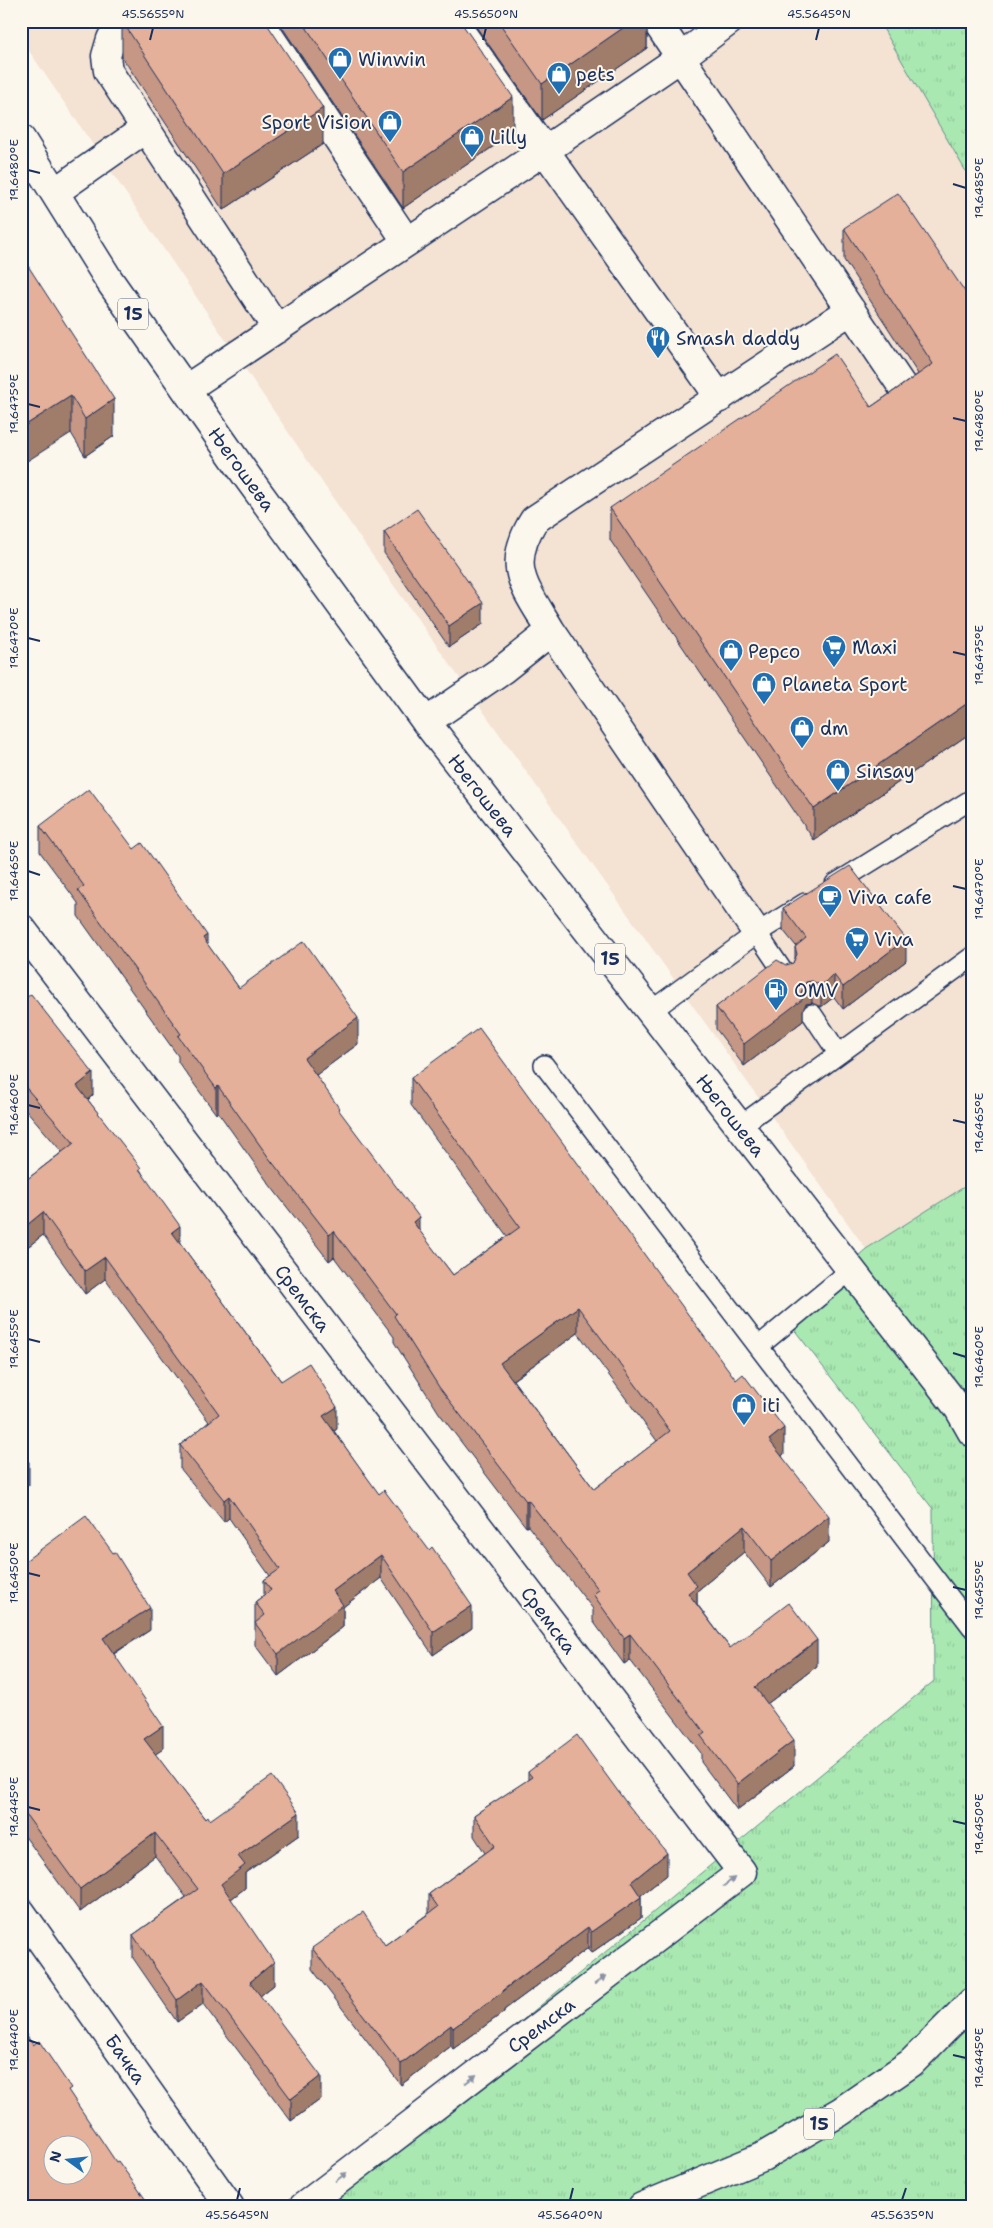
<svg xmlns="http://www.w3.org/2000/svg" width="993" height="2228" viewBox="0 0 993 2228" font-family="'Shantell Sans',sans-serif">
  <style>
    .built { fill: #f4e2d3 }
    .grass { fill: url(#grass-tufts); stroke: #628c88 }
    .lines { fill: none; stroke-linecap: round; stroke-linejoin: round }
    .service-casing { stroke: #1b2f5e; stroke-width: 22 }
    .minor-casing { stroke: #1b2f5e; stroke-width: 31 }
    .primary-casing { stroke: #1b2f5e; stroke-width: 31 }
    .service { stroke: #fbf7ec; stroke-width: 19 }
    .minor { stroke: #fbf7ec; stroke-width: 28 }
    .primary { stroke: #fbf7ec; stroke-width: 28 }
    .wall { fill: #c59784; stroke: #1b2f5e; fill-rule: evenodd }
    .shaded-wall { fill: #a07b6b; stroke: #1b2f5e }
    .building { fill: #e5b099; stroke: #1b2f5e; fill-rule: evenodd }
    .oneway { fill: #8b93a5 }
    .ticks { fill: none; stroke: #1b2f5e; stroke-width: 2 }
    .labels { text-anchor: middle; stroke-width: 4; stroke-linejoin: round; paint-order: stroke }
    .shield { fill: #fbf7ec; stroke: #5e6b89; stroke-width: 1 }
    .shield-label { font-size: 18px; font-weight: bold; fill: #1b2f5e }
    .poi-label { font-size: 19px; fill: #1b2f5e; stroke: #fbf7ec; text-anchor: start }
    .street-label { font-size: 19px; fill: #1b2f5e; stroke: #fbf7ec }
    .neatline { fill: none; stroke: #1b2f5e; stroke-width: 2 }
    .ticks-label { font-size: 12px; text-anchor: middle; fill: #1b2f5e }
  </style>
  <defs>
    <pattern id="grass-tufts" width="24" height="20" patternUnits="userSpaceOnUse" patternTransform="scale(1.25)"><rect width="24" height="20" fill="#a9e9b1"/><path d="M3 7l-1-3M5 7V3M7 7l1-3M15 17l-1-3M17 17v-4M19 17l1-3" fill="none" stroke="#91c89b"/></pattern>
  </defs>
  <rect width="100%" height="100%" fill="#fbf7ec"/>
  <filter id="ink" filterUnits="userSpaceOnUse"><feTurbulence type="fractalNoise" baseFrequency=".02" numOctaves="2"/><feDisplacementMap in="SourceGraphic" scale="10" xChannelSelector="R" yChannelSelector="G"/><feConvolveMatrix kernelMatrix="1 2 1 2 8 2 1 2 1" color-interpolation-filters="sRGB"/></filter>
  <g filter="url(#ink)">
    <!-- built -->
    <path class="built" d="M21,21h858l93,161v1000l-106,67 -501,-704 -344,-506z"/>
    <!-- grass -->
    <path class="grass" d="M879,21h93v161l-88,-152z
      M972,1182v1025h-676l638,-526 -1,-172 -147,-190 80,-70z"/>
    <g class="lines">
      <defs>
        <path id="service" d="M835,884l137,-85
          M757,933l29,43
          M651,1011l106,-78 48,-30
          M812,1014l26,39
          M544,1065l428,562
          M740,1126l232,-169
          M759,1346l92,-76"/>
        <path id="minor" d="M137,21l-26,18 -5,17 2,15 169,258
          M259,21l148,221
          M453,21l267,377
          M656,21l250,371
          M55,192l91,-64
          M186,389l358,-238 136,-93 49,-37
          M426,722l76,-52 49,-39
          M21,928l721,944 -439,335
          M757,933l-206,-302c-25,-43 -47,-63 -17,-111l317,-210
          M21,1912l209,295"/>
        <path id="primary" d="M21,139l88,141 139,198 178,244 533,687 13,23
          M642,2207l120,-50 78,-45 71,-49 61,-61"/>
      </defs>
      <!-- service casing -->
      <use href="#service" class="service-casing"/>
      <!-- minor casing -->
      <use href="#minor" class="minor-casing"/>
      <!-- primary casing -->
      <use href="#primary" class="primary-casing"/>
      <!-- service -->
      <use href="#service" class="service"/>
      <!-- minor -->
      <use href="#minor" class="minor"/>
      <!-- primary -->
      <use href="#primary" class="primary"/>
    </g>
    <!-- wall -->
    <path class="wall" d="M122,21l201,123 -100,66 -101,-153z
      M278,21h182l53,112 -110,75z
      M472,21h175v27l-105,72z
      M844,228l128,74v430l-158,108 -204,-300v-32l261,-101 47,-33 -74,-114z
      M21,255l93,181 -29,20 -14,-23z
      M384,532l99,92 -34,23 -65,-94z
      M40,826l94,23 73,95 32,44 119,56 -42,31 23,37 80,119 34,44 54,-39 -96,-131v-27l373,376 -2,2 47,86 -58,45 -27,-35 -47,39v13l33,44 87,18 -50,38 27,62 -57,44 -36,-48v-9l-71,-93 -6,4 -31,-43v-12l-65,-83 -2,1 -87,-114 -45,-71v-5l-60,-80 -5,4 -60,-77 -51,-72 -2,2 -38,-52v-6l-100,-140v-13l-38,-51zM578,1333l79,108 -63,48 -81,-109z
      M783,908l123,53 -63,48 -9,-12 -13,10 -9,-4 -6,1 -3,6v11l-59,45 -28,-37v-22l77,-44 2,-5v-11l1,-1 -13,-16z
      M21,1002l72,93 -5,5 53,71 39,72 101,138 56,48 -3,2 138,197 -39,27 -52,-77 -38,29v20l-65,49 -23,-31v-43l9,-7v-15l6,-4 -41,-58 -5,4 -44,-54v-23l29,-23 -104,-143 -20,15 -42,-59 -22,17v-68l41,-32 -41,-48z
      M21,1564l129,66 -36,24 49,95 -8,5 50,65 94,16 -54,38v15l-14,11 43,86 -14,11 61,103 -30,22 -88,-117 -26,18 -44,-64v-23l53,-38 -31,-41 -75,56 -59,-81z
      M528,1772l139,103 -26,20v23l-50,35 -3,-5 -84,62v2l-51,37 -2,-3 -50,39 -89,-116v-21l73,-3 44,-32v-19l56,-41 -11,-17v-21l54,-35z"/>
    <!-- shaded-wall -->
    <path class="shaded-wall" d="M21,21h8l-8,6z
      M633,21h14v27l-105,72v-36z
      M513,97v36l-110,75v-36z
      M323,108v36l-100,66v-36z
      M71,396v37l-50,32v-37z
      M114,399v37l-29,20v-37z
      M483,603v21l-34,23v-21z
      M972,700v32l-158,108v-31z
      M207,935v26l-4,-23z
      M906,939v22l-63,48v-22z
      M834,975v22l-13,10v-22z
      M812,981v22l-6,1 -3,6v11l-59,45v-22l57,-52 5,-10z
      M358,1018v26l-54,40v-26z
      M93,1073v22l-16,14v-23z
      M218,1086v26l-2,2v-26z
      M43,1212v23l-22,17v-22z
      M419,1217v26l-6,-21z
      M180,1226v23l-8,-17z
      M334,1231v26l-5,4v-26z
      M105,1257v22l-20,15v-23z
      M578,1307v26l-78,56v-26z
      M337,1407v22l-14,9v-22z
      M784,1428v26l-15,12v-26z
      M29,1462v23l-8,6v-23z
      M229,1496v22l-5,4v-22z
      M528,1500v26l-2,1v-26z
      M829,1516v26l-58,45v-26z
      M744,1526v26l-47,39v21l-9,7 -1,-47z
      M381,1555v23l-38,29v20l-65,49v-22l55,-63z
      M472,1606v22l-39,27v-23z
      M150,1608v22l-47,30v-22z
      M630,1634v26l-6,4v-26z
      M817,1640v26l-62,47v-26z
      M163,1726v23l-19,13v-23z
      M794,1740v26l-57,44v-26z
      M299,1813v22l-54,38v15l-24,19v-23l17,-28z
      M155,1833v23l-75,56v-23z
      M667,1853v22l-36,28v-21z
      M641,1897v21l-50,35v-21z
      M588,1927v21l-84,62v2l-51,37v-21z
      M274,1962v23l-24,19v-22z
      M203,1981v23l-26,18v-22z
      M451,2025v21l-50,39v-21z
      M321,2076v23l-30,22v-22z"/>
    <!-- building -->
    <path class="building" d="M122,21h143l58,87 -100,66z
      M302,21h158l53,76 -110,75z
      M498,21h135l-91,63z
      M898,193l74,109v398l-158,109 -204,-301 225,-154 36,53 62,-43 -89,-136z
      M21,255l93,144 -29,20 -14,-23 -50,32z
      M417,509l66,94 -34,23 -65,-94z
      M89,789l45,60 8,-6 65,92 -4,3 36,50 65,-47 54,77 -54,40 35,50 -1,1 81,108 -6,5 40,53 67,-48 -109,-149 68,-50 257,352 7,-6 41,54 -15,12 60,76 -58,45 -27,-35 -57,46 10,14 -9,7 42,55 59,-45 28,37 -62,47 39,53 -57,44 -36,-48 4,-3 -75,-99 -6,4 -31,-44 6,-4 -71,-90 -2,1 -87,-114 -45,-71 2,-2 -62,-83 -5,4 -60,-77 -51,-72 -2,2 -38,-52 3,-2 -103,-144 6,-4 -44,-60zM578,1307l92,124 -76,58 -94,-126z
      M850,866l56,73 -63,48 -9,-12 -13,10 -9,-4 -6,1 -5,10 2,7 -59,45 -28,-37 61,-47 9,5 7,-2 4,-9 -2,-7 11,-9 -23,-30z
      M31,994l62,79 -16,13 64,82 -2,1 41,57 -8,6 109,149 28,-18 28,44 -14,9 56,78 5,-4 45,60 3,-3 40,59 -39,26 -52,-77 -48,36 10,14 -65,49 -23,-31 10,-8 -10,-13 16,-12 -7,-10 16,-11 -51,-73 -5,4 -44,-55 39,-31 -114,-157 -20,14 -42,-59 -22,18v-46l53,-41 -53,-61v-80z
      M21,1452l8,10 -8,6z
      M86,1516l27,37 2,-1 35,56 -47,30 60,88 -19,13 61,80 3,-3 2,4 62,-44 27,37 -61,43 7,9 -24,19 53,78 -24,20 71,94 -30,23 -88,-118 -26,19 -44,-65 65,-46 -43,-56 -75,56 -59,-81v-244z
      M577,1735l48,66 42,52 -36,29 10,15 -50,35 -3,-5 -85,63 1,1 -51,37 -2,-3 -50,39 -89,-116 51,-36 22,33 53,-38 -9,-13 66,-48 -21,-31 58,-38 -4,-5z
      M21,2027l12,18 6,-4 32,47 -3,2 48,72 2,-1 33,46h-130zM52,2146h30v30h-30z"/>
    <!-- one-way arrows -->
    <defs><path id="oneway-solid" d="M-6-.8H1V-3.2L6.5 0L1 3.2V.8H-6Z" transform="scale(1.25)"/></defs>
    <g class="oneway">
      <use href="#oneway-solid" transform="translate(729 1882) rotate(-37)"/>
      <use href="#oneway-solid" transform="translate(600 1980) rotate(-37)"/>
      <use href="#oneway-solid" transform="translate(471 2079) rotate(-37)"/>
      <use href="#oneway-solid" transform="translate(341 2177) rotate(-37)"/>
    </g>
  </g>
  <!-- ticks -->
  <path class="ticks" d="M150,40l3,-12M483,40l3,-12M816,40l3,-12M28,170l12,3M953,184l13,4M28,404l12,3M953,418l13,3M28,638l12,3M953,652l13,3M28,871l12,4M953,886l13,3M28,1105l12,3M953,1120l13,3M28,1339l12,3M953,1353l13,4M28,1573l12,3M953,1587l13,3M28,1807l12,3M953,1821l13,3M28,2040l12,4M953,2055l13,3M237,2200l3,-12M570,2200l3,-12M902,2200l4,-12"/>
  <!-- icons -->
  <defs>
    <symbol id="shop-pin" viewBox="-11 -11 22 30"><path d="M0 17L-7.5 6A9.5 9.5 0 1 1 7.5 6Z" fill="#1f6fb2" stroke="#fbf7ec"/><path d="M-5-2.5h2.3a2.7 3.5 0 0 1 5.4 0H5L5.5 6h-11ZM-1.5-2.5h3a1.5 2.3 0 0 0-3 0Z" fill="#fff"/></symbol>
    <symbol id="restaurant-pin" viewBox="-11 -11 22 30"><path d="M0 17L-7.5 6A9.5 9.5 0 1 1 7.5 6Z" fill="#1f6fb2" stroke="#fbf7ec"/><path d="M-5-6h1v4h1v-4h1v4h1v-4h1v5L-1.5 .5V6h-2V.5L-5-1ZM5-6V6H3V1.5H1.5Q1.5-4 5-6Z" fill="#fff"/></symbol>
    <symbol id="supermarket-pin" viewBox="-11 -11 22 30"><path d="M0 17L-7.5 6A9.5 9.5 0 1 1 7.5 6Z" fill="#1f6fb2" stroke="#fbf7ec"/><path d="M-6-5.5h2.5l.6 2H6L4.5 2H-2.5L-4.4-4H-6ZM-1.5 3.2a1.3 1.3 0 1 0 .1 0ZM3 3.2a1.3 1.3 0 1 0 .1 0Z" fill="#fff"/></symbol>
    <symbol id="cafe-pin" viewBox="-11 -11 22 30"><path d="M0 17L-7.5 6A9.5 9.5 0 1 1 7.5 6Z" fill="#1f6fb2" stroke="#fbf7ec"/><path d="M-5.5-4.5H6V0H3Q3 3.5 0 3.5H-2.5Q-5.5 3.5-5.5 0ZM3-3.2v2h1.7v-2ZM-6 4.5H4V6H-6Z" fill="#fff"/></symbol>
    <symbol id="fuel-pin" viewBox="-11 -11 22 30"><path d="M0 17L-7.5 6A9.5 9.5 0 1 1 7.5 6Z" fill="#1f6fb2" stroke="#fbf7ec"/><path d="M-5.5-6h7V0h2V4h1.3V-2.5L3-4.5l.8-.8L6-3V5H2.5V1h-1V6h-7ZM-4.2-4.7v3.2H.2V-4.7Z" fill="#fff"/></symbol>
  </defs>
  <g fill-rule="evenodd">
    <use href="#shop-pin" x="326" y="45" width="28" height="38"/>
    <use href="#shop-pin" x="545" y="60" width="28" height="38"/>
    <use href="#shop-pin" x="376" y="108" width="28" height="38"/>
    <use href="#shop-pin" x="458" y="123" width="28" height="38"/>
    <use href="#restaurant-pin" x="644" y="324" width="28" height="38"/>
    <use href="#supermarket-pin" x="820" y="633" width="28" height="38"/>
    <use href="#shop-pin" x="717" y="637" width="28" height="38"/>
    <use href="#shop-pin" x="750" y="670" width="28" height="38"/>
    <use href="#shop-pin" x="788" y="714" width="28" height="38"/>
    <use href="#shop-pin" x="824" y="757" width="28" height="38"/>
    <use href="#cafe-pin" x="816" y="883" width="28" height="38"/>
    <use href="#supermarket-pin" x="843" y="925" width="28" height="38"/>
    <use href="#fuel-pin" x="762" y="976" width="28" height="38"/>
    <use href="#shop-pin" x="730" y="1391" width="28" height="38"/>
  </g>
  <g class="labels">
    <!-- shield labels -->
    <g class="shield">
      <rect x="118" y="298.5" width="30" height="31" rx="4"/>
      <rect x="595" y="943.5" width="30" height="31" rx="4"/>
      <rect x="804" y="2108.5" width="30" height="31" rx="4"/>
    </g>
    <g class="shield-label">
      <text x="133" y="320">15</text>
      <text x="610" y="965">15</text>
      <text x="819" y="2130">15</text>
    </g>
    <!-- poi labels -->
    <g class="poi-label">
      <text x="358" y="66">Winwin</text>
      <text x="576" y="81">pets</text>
      <text x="372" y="129" text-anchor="end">Sport Vision</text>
      <text x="490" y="144">Lilly</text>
      <text x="676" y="345">Smash daddy</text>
      <text x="852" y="654">Maxi</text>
      <text x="748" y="658">Pepco</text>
      <text x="782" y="691">Planeta Sport</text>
      <text x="820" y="735">dm</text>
      <text x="856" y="778">Sinsay</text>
      <text x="848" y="904">Viva cafe</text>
      <text x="874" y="946">Viva</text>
      <text x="794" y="997">OMV</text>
      <text x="762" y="1412">iti</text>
    </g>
    <!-- street labels -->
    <g class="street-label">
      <text transform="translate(242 469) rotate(54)" y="7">Његошева</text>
      <text transform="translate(483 795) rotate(52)" y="7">Његошева</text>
      <text transform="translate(731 1115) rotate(52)" y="7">Његошева</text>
      <text transform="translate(303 1298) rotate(53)" y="7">Сремска</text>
      <text transform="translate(549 1620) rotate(53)" y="7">Сремска</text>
      <text transform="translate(541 2025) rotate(-37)" y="7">Сремска</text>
      <text transform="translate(126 2059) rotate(55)" y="7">Бачка</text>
    </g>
  </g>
  <!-- margin -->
  <rect width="993" height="2228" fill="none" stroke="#fbf7ec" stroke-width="55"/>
  <!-- north arrow -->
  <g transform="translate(68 2160) rotate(285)"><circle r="24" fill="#fbf7ec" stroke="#a1a7b3"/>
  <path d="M0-4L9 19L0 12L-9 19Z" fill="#1f6fb2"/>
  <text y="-8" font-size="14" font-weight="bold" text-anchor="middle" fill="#1b2f5e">N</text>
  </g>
  <rect x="28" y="28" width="938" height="2172" class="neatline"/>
  <g class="ticks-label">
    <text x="153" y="18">45.5655°N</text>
    <text x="486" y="18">45.5650°N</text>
    <text x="819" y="18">45.5645°N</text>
    <text transform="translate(14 170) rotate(-90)" y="4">19.6480°E</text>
    <text transform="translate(979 188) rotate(-90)" y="4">19.6485°E</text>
    <text transform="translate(14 404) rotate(-90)" y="4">19.6475°E</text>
    <text transform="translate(979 421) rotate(-90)" y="4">19.6480°E</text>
    <text transform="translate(14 638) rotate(-90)" y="4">19.6470°E</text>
    <text transform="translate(979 655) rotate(-90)" y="4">19.6475°E</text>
    <text transform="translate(14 871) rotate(-90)" y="4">19.6465°E</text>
    <text transform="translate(979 889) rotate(-90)" y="4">19.6470°E</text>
    <text transform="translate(14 1105) rotate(-90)" y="4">19.6460°E</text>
    <text transform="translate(979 1123) rotate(-90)" y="4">19.6465°E</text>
    <text transform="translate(14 1339) rotate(-90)" y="4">19.6455°E</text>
    <text transform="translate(979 1357) rotate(-90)" y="4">19.6460°E</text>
    <text transform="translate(14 1573) rotate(-90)" y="4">19.6450°E</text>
    <text transform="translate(979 1590) rotate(-90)" y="4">19.6455°E</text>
    <text transform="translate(14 1807) rotate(-90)" y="4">19.6445°E</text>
    <text transform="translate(979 1824) rotate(-90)" y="4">19.6450°E</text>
    <text transform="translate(14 2040) rotate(-90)" y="4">19.6440°E</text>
    <text transform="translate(979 2058) rotate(-90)" y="4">19.6445°E</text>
    <text x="237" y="2219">45.5645°N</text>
    <text x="570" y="2219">45.5640°N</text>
    <text x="902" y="2219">45.5635°N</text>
  </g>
</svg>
